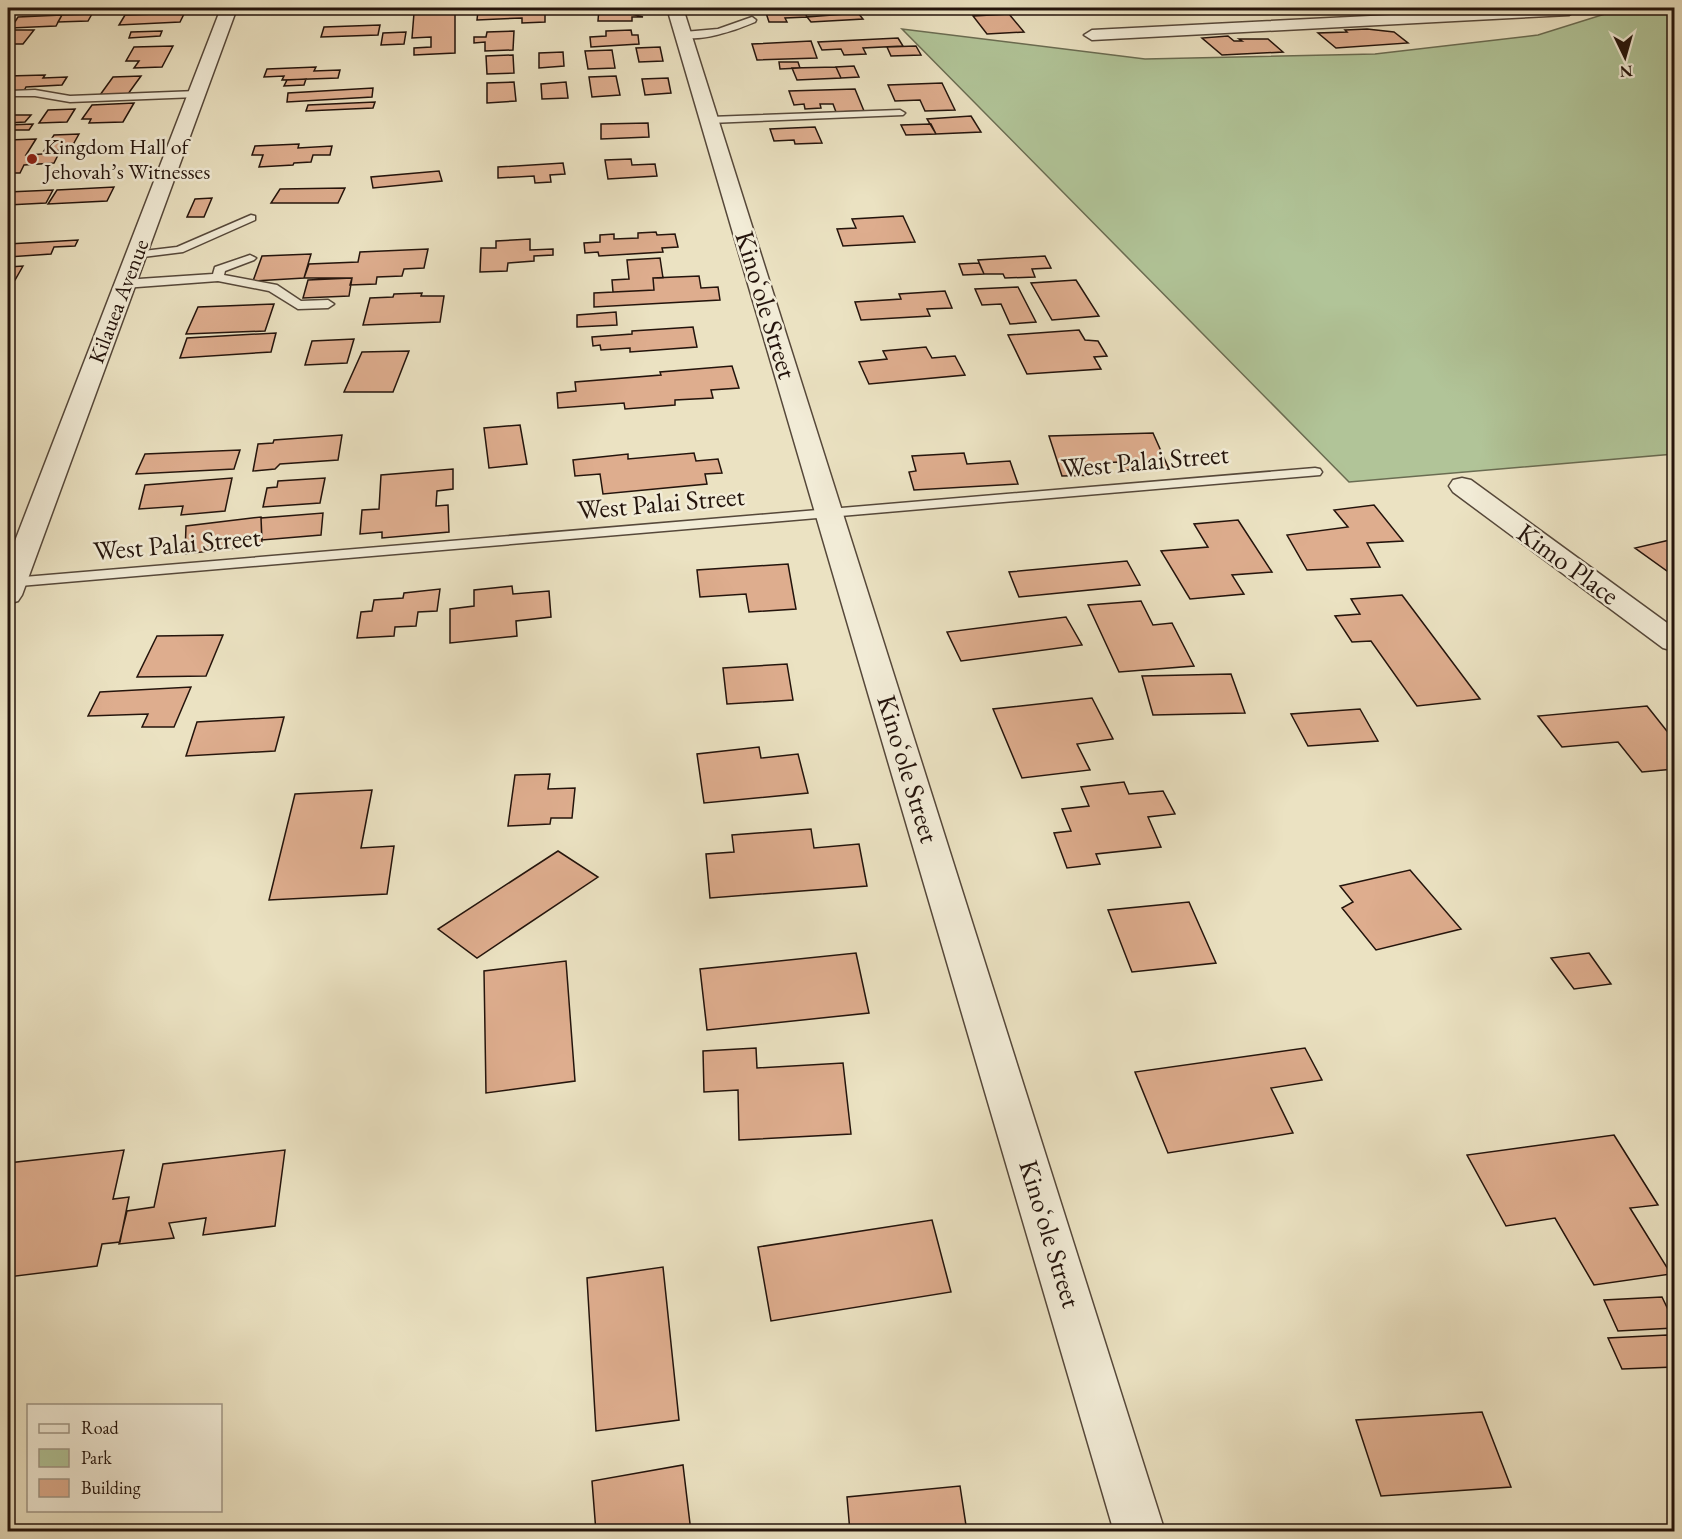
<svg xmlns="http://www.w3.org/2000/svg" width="1682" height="1539" viewBox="0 0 1682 1539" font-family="'EB Garamond',serif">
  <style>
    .green { fill: #b1c498; stroke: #6a6c52; stroke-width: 1.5 }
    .building { fill: #dead8e; stroke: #24140c; stroke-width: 1.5 }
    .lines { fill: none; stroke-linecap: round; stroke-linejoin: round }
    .service-casing { stroke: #56483a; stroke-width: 3 }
    .minor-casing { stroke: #56483a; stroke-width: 3 }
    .tertiary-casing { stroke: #56483a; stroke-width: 3 }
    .service { fill: #f2ecd7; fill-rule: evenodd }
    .minor { fill: #f2ecd7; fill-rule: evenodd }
    .tertiary { fill: #f2ecd7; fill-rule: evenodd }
    .poi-dot { fill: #8f2418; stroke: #f2ecd7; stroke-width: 2 }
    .labels { text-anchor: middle; stroke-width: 5; stroke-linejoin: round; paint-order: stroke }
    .far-poi-label { font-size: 22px; fill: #24140c; stroke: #f2ecd7; text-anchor: start }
    .far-street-label { font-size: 22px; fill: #24140c; stroke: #f2ecd7 }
    .street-label { font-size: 27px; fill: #24140c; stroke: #f2ecd7 }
  </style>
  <rect width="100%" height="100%" fill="#ebe2c2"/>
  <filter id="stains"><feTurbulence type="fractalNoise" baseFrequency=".00333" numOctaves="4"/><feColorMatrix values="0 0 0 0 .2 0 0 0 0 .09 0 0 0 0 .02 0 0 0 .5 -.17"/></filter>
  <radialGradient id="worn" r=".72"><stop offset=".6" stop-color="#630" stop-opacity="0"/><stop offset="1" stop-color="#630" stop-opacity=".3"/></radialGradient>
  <!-- green -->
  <path class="green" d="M1624,8h50v446l-325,28 -447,-453 243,30 230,-5 163,-19z"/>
  <!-- building -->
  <path class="building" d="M187,8l-7,14 -61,3 6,-10 32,-1 3,-5z
    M599,8h25v4l19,5h-11v4h-34z
    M803,8l4,9 -22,1 2,4h-18l-4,-12z
    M545,9v13l-23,1v-5l-45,2 1,-9z
    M455,11v42l-41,2v-7l17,-1v-10l-19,1 2,-25z
    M858,13l5,6 -52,3 -4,-5z
    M92,14l-4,7 -30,1 4,-7z
    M1009,14l15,18 -37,2 -14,-18z
    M62,15l-6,11 -45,2 7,-11z
    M380,25l-2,10 -57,2 3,-10z
    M11,30h23l-11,14h-15v-10z
    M631,30l1,5h6l1,9 -48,3 -1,-10 16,-1v-5z
    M1345,30l22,-1 27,3 14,11 -72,5 -18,-15 29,-1z
    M162,31l-2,5 -31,2 2,-6z
    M514,31l-1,19 -28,1v-9l-11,1v-6h12l1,-5z
    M406,32l-2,12 -23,1 2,-12z
    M1228,36l6,5h8l-3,-2h29l15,13 -61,3 -20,-17z
    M898,38l5,8 -40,2 3,6 -22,1 -3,-6 -19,1 -4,-8z
    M811,41l6,17 -60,2 -5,-16z
    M173,46l-11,21 -28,1 5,-7h-13l8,-14z
    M916,46l5,9 -30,1 -4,-9z
    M660,47l3,14 -24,1 -3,-14z
    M612,50l3,18 -27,1 -3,-18z
    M563,52l1,14 -25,2v-15z
    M513,55l1,18 -27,1 -1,-18z
    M779,62h19l2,6 -20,1z
    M854,66l5,11 -18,1 -5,-11z
    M316,67l-2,4 26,-1 -2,8 -56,2 2,-4 -20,1 3,-8z
    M836,67l5,11 -44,2 -5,-12z
    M45,75l-2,3 24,-1 -5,8 -36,2 -2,4h-16v-15z
    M141,76l-13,18 -28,1 13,-18z
    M616,76l4,19 -28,2 -3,-20z
    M668,78l3,15 -26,2 -3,-16z
    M306,79l-2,6 -20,1 3,-6z
    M514,82l2,19 -29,2v-20z
    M566,82l2,16 -26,1 -1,-15z
    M942,83l13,27 -30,1 -5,-11 -25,1 -7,-16z
    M373,88l-1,9 -85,5 1,-9z
    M855,89l9,22 -28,1 -3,-8h-13l1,4 -16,1 -1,-5 -10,1 -5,-14z
    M375,102l-2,6 -67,3 2,-6z
    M134,103l-11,19 -34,1 2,-4h-9l10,-14z
    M75,109l-8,13 -28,1 9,-13z
    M8,115h23l-6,7 -17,1z
    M971,116l10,16 -45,2 -9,-15z
    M648,123l1,14 -48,2v-15z
    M33,124l-4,6h-21v-5z
    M931,124l5,10 -30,1 -5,-10z
    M815,127l7,16 -27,1 -1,-4 -20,1 -4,-12z
    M79,134l-9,16 -26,1 10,-16z
    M36,139l-10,16 33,-2 -5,10 -30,2 -4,8h-9l-3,7v-40z
    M299,144l-1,4 34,-2 -2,9h-17l-2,7 -17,1 -1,2 -34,2 4,-12h-11l3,-9z
    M631,159l1,6 23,-1 2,12 -49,3 -3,-19z
    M563,163l2,11 -15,1 1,7 -16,1 -1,-7 -36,2v-11z
    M439,171l3,10 -69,7 -2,-11z
    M114,187l-7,14 -59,3 9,-14z
    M345,188l-7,15h-67l9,-14z
    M53,190l-7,13 -38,2v-13z
    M212,198l-8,19h-17l8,-18z
    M903,216l12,26 -72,4 -6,-17 19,-1 -4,-9z
    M656,232l1,3 18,-1 3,13 -16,1 1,4 -64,4 -1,-4 -13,1 -1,-10 16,-1v-7l14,-1v5l24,-1v-5z
    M530,239v11l23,-1v6l-19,1v5l-26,2 -1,8 -27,1 1,-24h15v-7z
    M78,240l-3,6 -21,1 -3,7 -43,3v-13z
    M428,249l-4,19 -20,1 -2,7 -25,1 -1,7 -26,1 2,-7h-48l5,-14 49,-2 2,-10z
    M311,254l-7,24 -51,3 9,-25z
    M1045,256l6,12 -19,1 3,8 -30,1 -2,-4h-19l-6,-14z
    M660,258l3,20h-10l1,12 -41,2 -1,-12 17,-1 -2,-19z
    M979,263l5,11 -21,1 -4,-11z
    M23,266l-8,14 -7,1v-14z
    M699,276l2,12 17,-1 2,13 -126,7v-14l60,-3 -1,-12z
    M352,278l-3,18 -46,2 5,-18z
    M1076,280l23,36 -47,4 -21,-37z
    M1018,287l18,35 -26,2 -9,-20 -19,1 -7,-16z
    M945,291l7,17 -25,1 3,7 -69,4 -6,-18 46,-3 -2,-5z
    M422,293l-1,3h23l-4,26 -77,3 7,-27 23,-1 1,-3z
    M274,304l-9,27 -79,3 12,-27z
    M616,312l1,13 -40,2v-12z
    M693,327l4,20 -67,5v-4l-29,2 -1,-5 -7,1 -1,-9 40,-3v-3z
    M1079,330l6,10 13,1 9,15 -13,1 7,12 -74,5 -19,-39z
    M276,333l-5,19 -91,6 7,-20z
    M354,339l-7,24 -42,2 7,-24z
    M926,347l6,11 23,-2 10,19 -96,9 -10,-22 28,-3 -4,-8z
    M409,351l-16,41h-49l18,-40z
    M732,366l7,22 -28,2 2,8 -38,2v5l-50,4 -1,-6 -66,5 -1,-15 19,-2 -1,-9 86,-7 -1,-3z
    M520,425l7,39 -38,4 -5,-40z
    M1153,433l16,36 -45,1 -4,-8 -24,1 4,12 -38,1 -13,-40z
    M342,435l-4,25 -58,4 -5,5 -22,2 5,-27 15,-1 1,-3z
    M240,450l-6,19 -98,5 9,-20z
    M694,453l2,8 22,-2 4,14 -17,1 2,10 -104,10 -3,-20 -25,2 -2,-16 55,-6v5z
    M964,453l3,11 43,-3 8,23 -104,6 -5,-18 7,-1 -4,-15z
    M453,469v20l-16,2 -1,15 12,-1 1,27 -67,6v-6l-22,2 2,-24 17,-1 2,-34z
    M232,478l-7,33 -44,4 2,-9 -44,3 6,-24z
    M325,478l-5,25 -57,4 4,-19 10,-1 1,-6z
    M1374,505l29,36 -36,2 13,24 -73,3 -20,-35 61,-8 -14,-17z
    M323,513l-2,22 -59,5 -1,-22z
    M261,517l1,28 -77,9 1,-28z
    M1238,520l34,52 -40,3 12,19 -54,5 -29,-48 47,-4 -14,-23z
    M1674,539v37l-39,-28z
    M1127,561l13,24 -121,12 -10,-25z
    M788,564l8,45 -47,3 -3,-18 -46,3 -3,-27z
    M512,586l1,8 36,-3 2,26 -35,4 1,15 -67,7v-34l24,-3v-16z
    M440,589l-3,22 -19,1 -2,14 -21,1 -1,9 -37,2 4,-26 11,-1 2,-11 29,-2 1,-5z
    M1402,595l78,104 -63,7 -46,-65 -19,1 -17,-26 25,-2 -9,-15z
    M1141,601l12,24 19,-2 22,43 -75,6 -31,-67z
    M1066,617l16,28 -121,16 -14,-29z
    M223,635l-17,41 -69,1 20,-41z
    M787,664l6,36 -66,4 -4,-36z
    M1231,674l14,39 -92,2 -11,-39z
    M191,687l-17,40h-32l6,-13 -60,2 12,-24z
    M1092,698l21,41 -36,5 13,26 -68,8 -29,-69z
    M1647,706l27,34v29l-32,3 -24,-30 -56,5 -24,-31z
    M1360,709l18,32 -70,5 -17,-32z
    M284,717l-9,34 -89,5 11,-34z
    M759,747l2,11 37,-4 10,39 -104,10 -7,-49z
    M550,774l-2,15 27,-1 -3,30h-21l-1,6 -42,2 7,-51z
    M1124,782l5,12 34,-3 12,23 -27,3 13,30 -65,7 4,10 -33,4 -13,-35 17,-2 -9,-22 27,-3 -8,-19z
    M372,790l-11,58 33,-2 -7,48 -118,6 26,-106z
    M811,829l3,19 45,-4 8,42 -157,12 -4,-44 28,-2 -2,-17z
    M558,851l40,26 -121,81 -39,-29z
    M1410,870l51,59 -85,21 -34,-42 11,-6 -13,-16z
    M1189,902l27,61 -84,9 -24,-62z
    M856,953l13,60 -162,17 -7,-61z
    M1589,953l22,31 -37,5 -23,-31z
    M566,961l9,120 -89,12 -2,-122z
    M756,1048l1,20 86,-5 8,71 -112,6 -1,-50 -34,2 -1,-41z
    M1305,1048l17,32 -51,8 22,45 -125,20 -33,-81z
    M1614,1135l44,70 -28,3 41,66 -77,11 -39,-67 -49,8 -39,-71z
    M124,1150l-11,49 16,-2 -9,45 -18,2 -5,22 -89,11v-114z
    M285,1150l-10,76 -72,9 3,-17 -37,5 5,15 -55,6 8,-33 27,-4 9,-43z
    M932,1220l19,72 -180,29 -13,-74z
    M663,1267l16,153 -83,11 -9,-153z
    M1662,1297l12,25v6l-56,3 -14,-31z
    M1667,1335l7,14v18l-52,2 -14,-31z
    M1482,1412l29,75 -130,9 -25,-76z
    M683,1465l8,67h-95l-4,-51z
    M960,1486l7,46h-117l-3,-35z"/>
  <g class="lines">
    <defs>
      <path id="service" d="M752,17l4,3 -1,2c-16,7 -60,23 -75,13l4,-3 34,-3z
        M35,90l35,6 127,-5 5,3 -5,3 -127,5 -35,-6h-27v-4l2,-1z
        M900,110l5,3 -2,2 -193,8 -5,-3 5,-3z
        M251,215l4,1v4l-72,32 -48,6 -6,-3 6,-3 42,-5z
        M250,255l6,3 -2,2 -29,11 -1,4 53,10 24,16 27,-1 6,4 -6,4 -30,1 -29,-18 -51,-10 -94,7 -6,-4 6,-4 89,-6 2,-7z
        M1315,468l5,1 2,3 -2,3 -1312,112v-8l4,-1z"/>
      <path id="minor" d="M1530,8h45l2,2 -8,5 -477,25 -8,-5 8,-5z
        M1462,478l9,2 203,148v23l-11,-3 -210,-156 -4,-6 4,-6z"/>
      <path id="tertiary" d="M221,8h16l-215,587 -4,6 -10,3v-45z
        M667,8h16l482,1524h-51z"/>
    </defs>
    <!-- service casing -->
    <use href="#service" class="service-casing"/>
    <!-- minor casing -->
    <use href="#minor" class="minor-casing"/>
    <!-- tertiary casing -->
    <use href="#tertiary" class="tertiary-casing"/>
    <!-- service -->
    <use href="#service" class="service"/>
    <!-- minor -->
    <use href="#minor" class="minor"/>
    <!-- tertiary -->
    <use href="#tertiary" class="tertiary"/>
  </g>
  <!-- markers -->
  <circle class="poi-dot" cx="32" cy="159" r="6"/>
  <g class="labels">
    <!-- far-poi labels -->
    <g class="far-poi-label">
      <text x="44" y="154">Kingdom Hall of<tspan x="44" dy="25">Jehovah’s Witnesses</tspan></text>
    </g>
    <!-- far-street labels -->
    <g class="far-street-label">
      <text transform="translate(118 301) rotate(-69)" y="8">Kilauea Avenue</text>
    </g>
    <!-- street labels -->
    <g class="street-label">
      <text transform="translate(766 305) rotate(73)" y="9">Kinoʻole Street</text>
      <text transform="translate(1145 461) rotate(-5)" y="9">West Palai Street</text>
      <text transform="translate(661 503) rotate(-5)" y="9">West Palai Street</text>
      <text transform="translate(177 544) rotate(-5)" y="9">West Palai Street</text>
      <text transform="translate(1568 564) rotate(36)" y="9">Kimo Place</text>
      <text transform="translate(908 769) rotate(73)" y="9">Kinoʻole Street</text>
      <text transform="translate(1050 1234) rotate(73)" y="9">Kinoʻole Street</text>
    </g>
  </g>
  <!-- margin -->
  <rect width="1682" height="1539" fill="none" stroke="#ebe2c2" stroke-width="30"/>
  <rect x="9" y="9" width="1664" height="1521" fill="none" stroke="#24140c" stroke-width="3"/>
  <rect x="15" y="15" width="1652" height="1509" fill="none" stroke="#24140c" stroke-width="1.5"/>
  <!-- legend -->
  <rect x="27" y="1404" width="195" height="108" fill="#f2ecd7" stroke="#a09686" stroke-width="1.5"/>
  <rect x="39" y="1424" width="30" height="9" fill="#f2ecd7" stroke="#a09686" stroke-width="1.5"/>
  <text x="81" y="1434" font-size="18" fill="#24140c">Road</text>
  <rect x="39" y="1449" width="30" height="18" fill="#b1c498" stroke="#a09686" stroke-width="1.5"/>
  <text x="81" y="1464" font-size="18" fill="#24140c">Park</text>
  <rect x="39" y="1479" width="30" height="18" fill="#dead8e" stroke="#a09686" stroke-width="1.5"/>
  <text x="81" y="1494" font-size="18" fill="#24140c">Building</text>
  <!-- north arrow -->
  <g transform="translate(1625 57) rotate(175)" stroke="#f2ecd7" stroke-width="4.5" paint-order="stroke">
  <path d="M0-4.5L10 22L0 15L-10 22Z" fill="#24140c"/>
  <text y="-9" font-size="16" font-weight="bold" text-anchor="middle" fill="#24140c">N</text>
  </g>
  <rect width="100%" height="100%" filter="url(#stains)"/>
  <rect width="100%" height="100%" fill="url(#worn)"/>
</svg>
